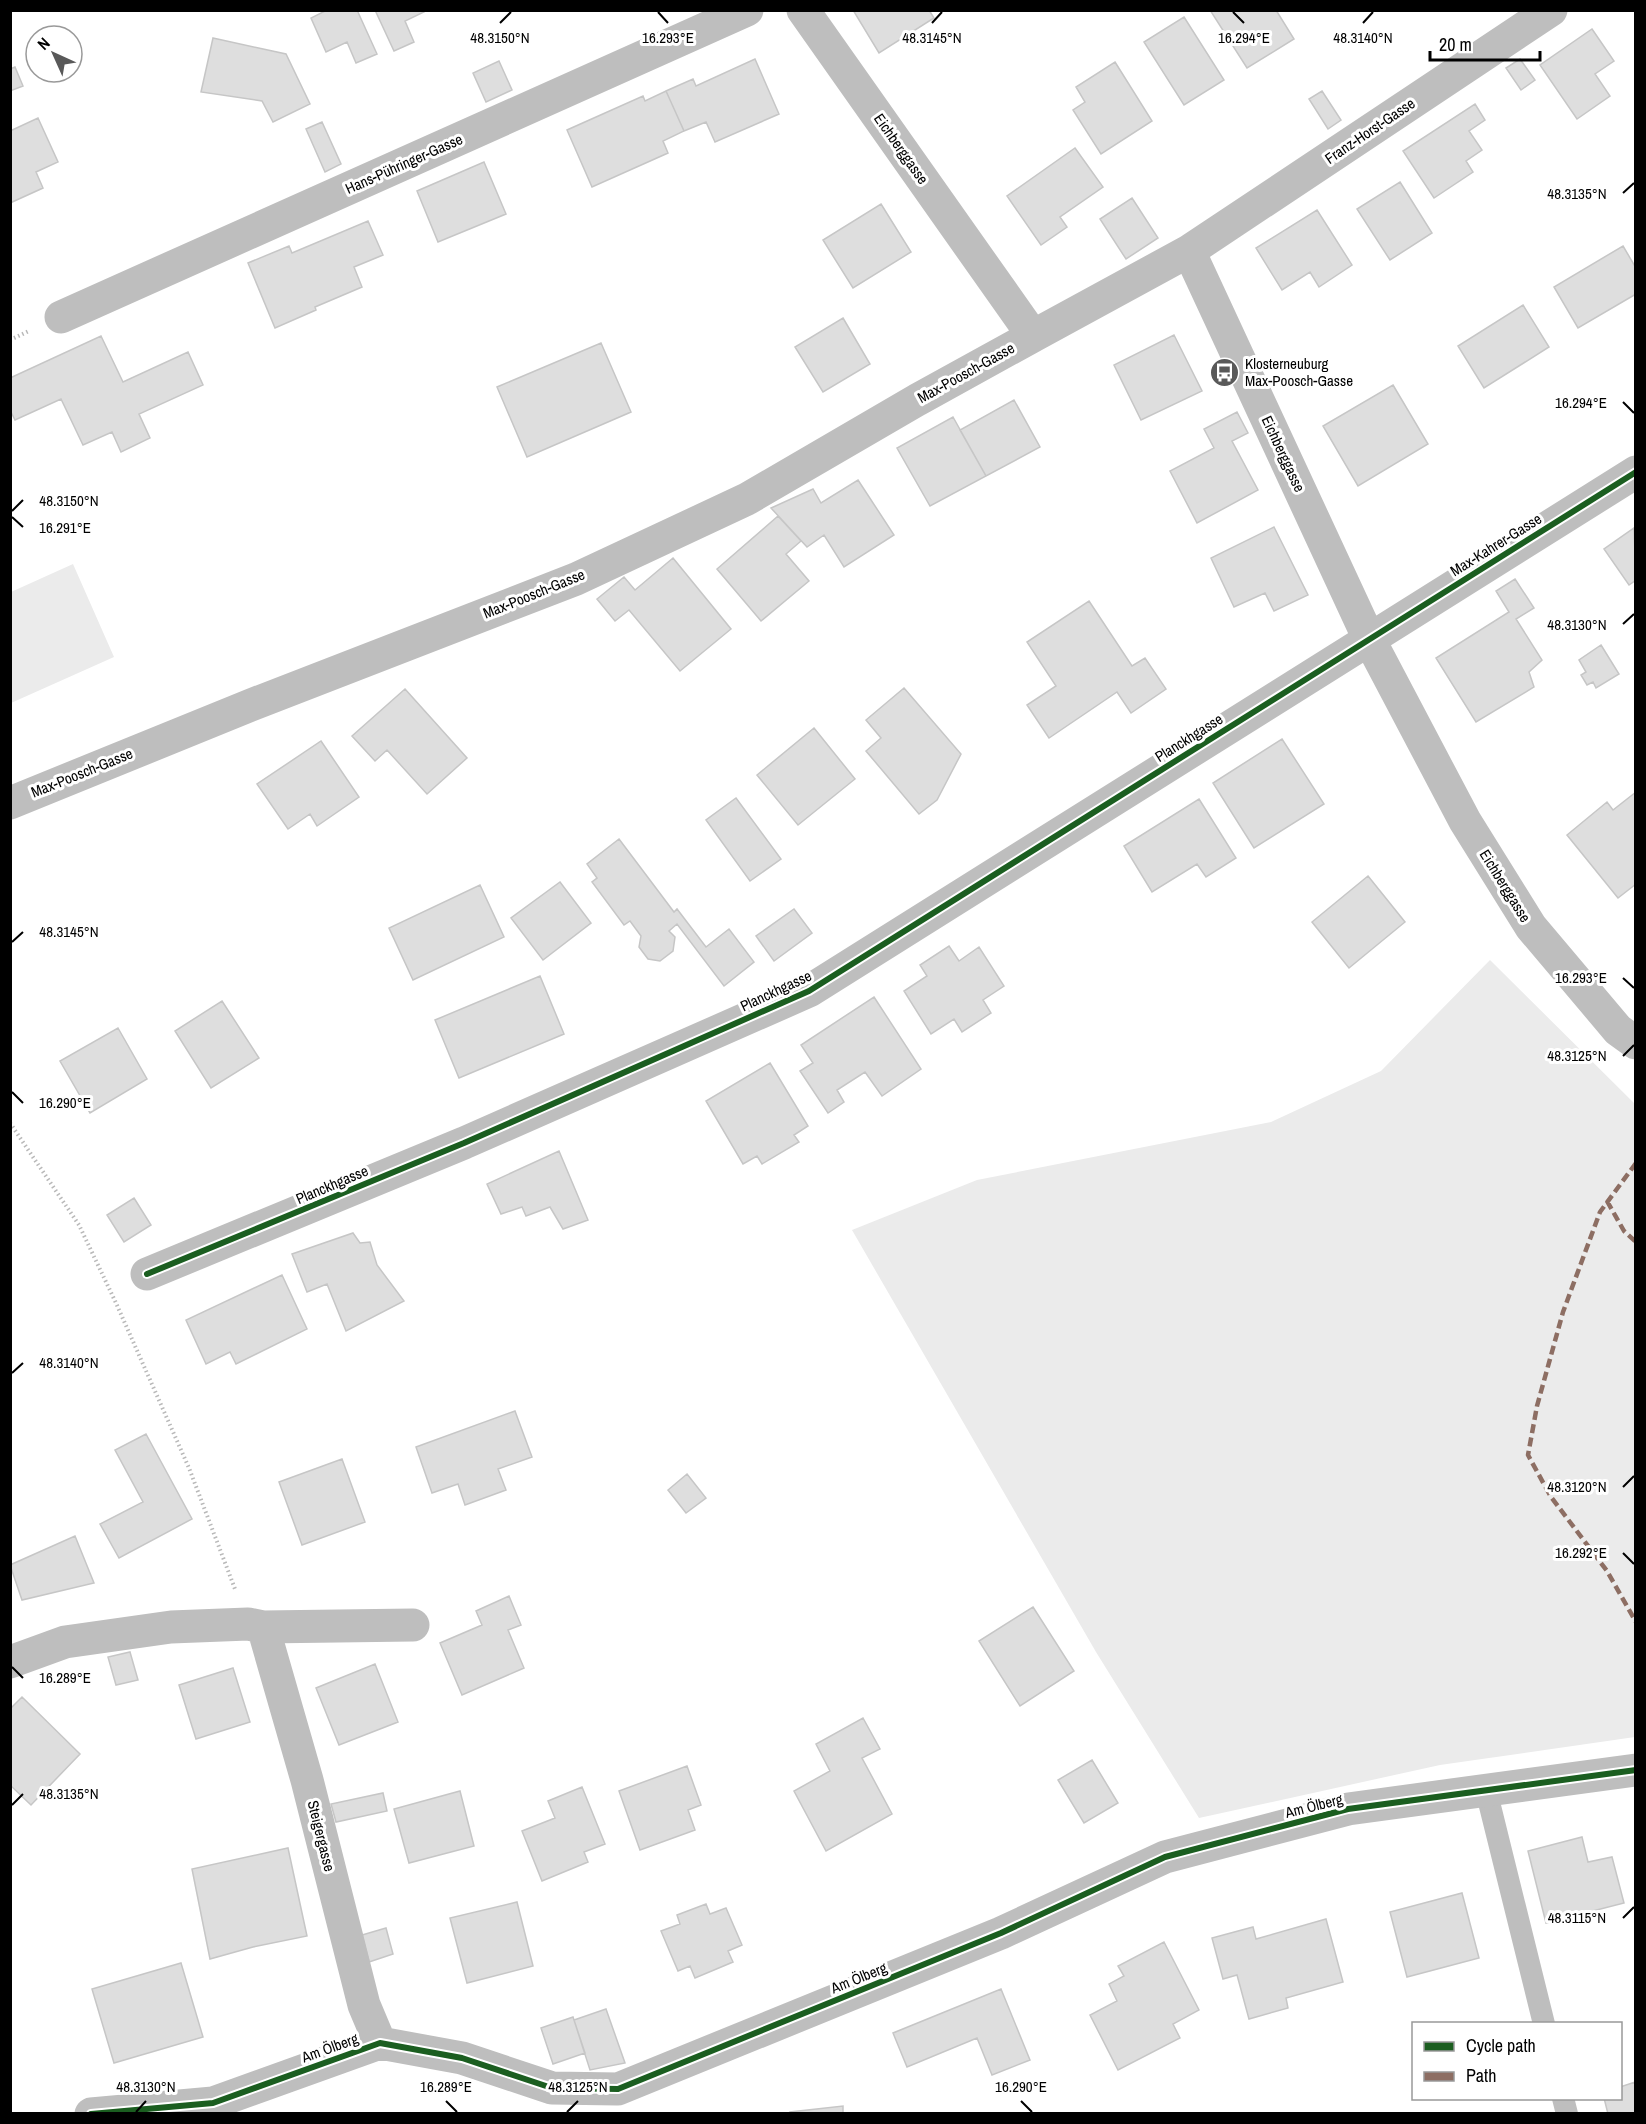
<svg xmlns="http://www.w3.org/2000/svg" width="1646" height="2124" viewBox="0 0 1646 2124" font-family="'Archivo Narrow',sans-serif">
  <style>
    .green { fill: #ebebeb }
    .building { fill: #dedede; stroke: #c6c6c6; stroke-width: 1.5 }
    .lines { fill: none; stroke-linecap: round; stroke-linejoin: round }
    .path { stroke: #b9b9b9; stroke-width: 4; stroke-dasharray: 1.5 3; stroke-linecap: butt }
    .service { stroke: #bebebe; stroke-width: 22 }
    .minor { stroke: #bebebe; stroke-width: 33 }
    .quiet { stroke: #8d6e63; stroke-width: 4.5; stroke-dasharray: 9 4.5; stroke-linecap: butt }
    .cycleway-casing { stroke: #fff; stroke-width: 10 }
    .cycleway { stroke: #1b5e20; stroke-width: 6 }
    .ticks { fill: none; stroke: #000; stroke-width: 2 }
    .labels { text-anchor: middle; stroke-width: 6; stroke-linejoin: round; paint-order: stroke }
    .street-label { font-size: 15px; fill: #000; stroke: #fff }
    .poi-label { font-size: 15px; fill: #000; stroke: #fff; text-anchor: start }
    .ticks-label { font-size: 15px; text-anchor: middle; fill: #000; stroke: #fff; stroke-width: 6; stroke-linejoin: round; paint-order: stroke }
  </style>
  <rect width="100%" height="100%" fill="#fff"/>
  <!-- green -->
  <path class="green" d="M73,564l41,93 -103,46v-111z
    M1490,960l145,144v633l-195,28 -241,53 -103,-166 -244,-422 125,-50 294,-58 110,-51z"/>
  <!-- building -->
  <path class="building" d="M327,10h30l20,44 -21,9 -9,-21 -21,10 -15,-34z
    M375,10h48l1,2 -19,9 9,21 -20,9z
    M853,10h76l5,8 -55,35z
    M1210,10h66l18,29 -47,29z
    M1184,17l40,63 -40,25 -40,-63z
    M1592,29l22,32 -19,13 15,22 -33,23 -37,-54z
    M213,38l73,16 24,50 -37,18 -11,-21 -61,-9z
    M755,59l24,55 -64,28 -9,-20 -22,9 -18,-40 27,-12 3,7z
    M1520,59l15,21 -14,10 -15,-22z
    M499,61l13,29 -26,12 -13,-29z
    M1115,62l37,59 -51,33 -28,-44 12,-8 -9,-15z
    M15,67l8,19 -13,5v-22z
    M666,91l18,40 -21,10 5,12 -76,34 -25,-57 76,-34 2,5z
    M1322,91l19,29 -13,9 -19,-30z
    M1475,104l10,16 -16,11 13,19 -16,11 7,11 -39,26 -31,-47z
    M38,118l20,44 -22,10 7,16 -33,15v-72z
    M322,122l19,42 -16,8 -19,-43z
    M1075,148l28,39 -43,30 7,10 -26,18 -34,-49z
    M484,162l22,52 -68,28 -21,-51z
    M1400,182l32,51 -42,27 -33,-51z
    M1132,198l26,40 -32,21 -26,-40z
    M881,204l30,48 -58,36 -30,-48z
    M1317,210l35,55 -33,22 -9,-15 -28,18 -26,-42z
    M368,221l15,34 -29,12 8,20 -47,20 1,3 -41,18 -27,-65 41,-17 3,7z
    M1623,246l13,22v26l-58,34 -24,-41z
    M1523,305l26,42 -65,41 -26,-42z
    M843,318l27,46 -47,28 -28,-45z
    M1174,335l28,56 -61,29 -27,-55z
    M101,336l22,46 65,-30 15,33 -64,29 11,24 -29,14 -9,-20 -29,13 -22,-46 -46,21 -5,-10v-32z
    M601,343l30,69 -104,45 -30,-70z
    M1393,385l35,59 -70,42 -35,-60z
    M1014,400l26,47 -54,29 -26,-46z
    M1237,412l11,21 -16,8 26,49 -61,33 -27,-52 44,-23 -10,-19z
    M953,417l33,59 -56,30 -33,-58z
    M858,480l36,55 -50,32 -20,-32 -17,12 -36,-39 42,-19 8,14z
    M778,516l23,25 -15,13 23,27 -48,40 -44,-52z
    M1274,527l34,68 -34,16 -9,-18 -31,14 -23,-49z
    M1634,528l2,52 -7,5 -25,-36z
    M673,558l58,71 -51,42 -51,-61 -14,11 -18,-22 27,-22 11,13z
    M1515,579l19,29 -18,11 26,41 -13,12 5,15 -58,35 -40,-64 73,-46 -13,-21z
    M1089,601l43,65 13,-8 21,31 -35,24 -14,-21 -68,46 -22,-33 29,-19 -29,-44z
    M1601,645l18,29 -23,14 -3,-6 -6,3 -6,-10 5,-3 -7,-12z
    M904,688l57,66 -24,46 -18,14 -53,-63 15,-13 -15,-18z
    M405,689l62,69 -40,36 -40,-44 -12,11 -23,-25z
    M814,728l41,51 -57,46 -41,-50z
    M1282,739l42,65 -70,44 -41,-65z
    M321,741l38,56 -42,29 -7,-12 -22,15 -31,-45z
    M1636,792v92l-18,14 -51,-63 40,-33 6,8z
    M736,798l45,61 -31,22 -44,-61z
    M1199,799l37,59 -30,19 -9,-13 -45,28 -28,-46z
    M619,839l55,73 3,-3 29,38 23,-18 25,33 -30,24 -47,-62 -8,7 6,6 -2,14 -13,10 -12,-2 -9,-12 2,-11 -11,-15 -6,4 -32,-43 5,-4 -10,-14z
    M1368,876l37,46 -56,46 -37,-46z
    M560,882l31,41 -48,37 -32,-42z
    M480,885l24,52 -91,43 -24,-52z
    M794,909l18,24 -38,28 -18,-25z
    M949,946l10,15 20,-14 25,39 -21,14 8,13 -29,19 -8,-13 -23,15 -27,-43 23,-15 -7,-11z
    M540,976l24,58 -105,44 -24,-58z
    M874,997l47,72 -39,27 -17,-24 -28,18 7,12 -16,11 -28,-42 13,-8 -12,-18z
    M222,1001l37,57 -48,30 -36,-57z
    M118,1028l29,51 -57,34 -30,-52z
    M770,1063l38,63 -14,9 5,7 -37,22 -5,-8 -14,8 -37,-63z
    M559,1151l29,69 -25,9 -13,-22 -24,9 -4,-9 -21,7 -14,-30z
    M134,1198l17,27 -27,17 -17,-27z
    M353,1233l7,10 10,-1 7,23 27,36 -58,30 -19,-47 -20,8 -15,-38z
    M282,1275l25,54 -71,35 -6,-12 -24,12 -20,-44z
    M515,1411l17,46 -34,12 8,21 -41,15 -7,-21 -26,9 -16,-46z
    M146,1434l46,85 -73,39 -19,-34 43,-22 -28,-52z
    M342,1459l23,63 -63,23 -23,-63z
    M687,1474l19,24 -20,15 -18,-23z
    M75,1536l19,47 -72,17 -12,-35z
    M509,1596l12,29 -13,5 16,38 -62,27 -22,-52 42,-18 -6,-14z
    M1033,1607l41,64 -54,35 -41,-65z
    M130,1652l8,28 -22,5 -8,-28z
    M375,1664l23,58 -59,23 -23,-57z
    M233,1668l17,54 -54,17 -17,-54z
    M22,1697l58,57 -49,51 -21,-20v-76z
    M863,1718l17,31 -18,9 30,56 -66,37 -32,-60 36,-20 -14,-27z
    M1092,1760l26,43 -34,20 -26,-43z
    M687,1766l14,39 -13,5 7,20 -55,20 -21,-59z
    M582,1787l23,57 -21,8 4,10 -46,19 -20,-50 33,-13 -7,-17z
    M460,1791l14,55 -65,17 -15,-54z
    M383,1793l4,18 -51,11 -5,-18z
    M1582,1837l6,25 24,-5 12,46 -78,20 -18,-72z
    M288,1848l19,88 -54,11 -43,12 -18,-90z
    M1462,1893l17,65 -72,19 -17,-65z
    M517,1902l16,64 -66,17 -17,-65z
    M706,1904l4,10 16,-6 16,37 -14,6 5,11 -38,16 -5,-12 -12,5 -17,-40 19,-7 -3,-9z
    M1326,1919l17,63 -57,16 2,10 -39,11 -12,-44 -14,4 -11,-41 41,-11 3,12z
    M386,1928l7,26 -24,8 -7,-27z
    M1164,1942l35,68 -26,14 7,14 -62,32 -28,-55 27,-14 -8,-17 15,-8 -6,-10z
    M181,1963l22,74 -89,26 -22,-74z
    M1001,1989l29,71 -38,15 -15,-37 -70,29 -14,-34z
    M606,2009l19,54 -35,7 -16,-50z
    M573,2017l12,36 -32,11 -12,-36z
    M1635,2082l1,32h-28l-4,-16h16v-11z
    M843,2106v8h-53v-2z"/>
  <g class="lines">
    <!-- path -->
    <path class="path" d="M10,340l19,-9
      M10,1123l69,102 37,78 73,165 46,121"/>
    <!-- service -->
    <path class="service" d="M1486,1790l58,234
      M1563,2098l4,16"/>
    <!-- minor -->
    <path class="minor" d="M803,10l230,326 156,-85 180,388 96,182 66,106 87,103 18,13
      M1189,251l362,-241
      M61,317l686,-307
      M10,803l241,-98 325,-126 171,-80 170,-99 116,-64
      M147,1274l317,-131 345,-152 827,-519
      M263,1627l44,153 57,225 16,38
      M10,1662l55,-20 106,-15 77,-3 15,3 150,-2
      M91,2114l122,-11 167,-60 82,15 90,30 66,1 383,-156 164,-76 183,-48 288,-39"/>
    <!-- quiet -->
    <path class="quiet" d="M1636,1163l-36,49 -37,100 -26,94 -9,49 23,42 56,74 29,51
      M1607,1201l17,30 12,11"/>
    <defs>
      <path id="cycleway" d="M147,1274l317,-131 345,-152 827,-519
        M91,2114l122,-11 167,-60 82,15 90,30 66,1 383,-156 164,-76 183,-48 288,-39"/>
    </defs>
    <!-- cycleway casing -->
    <use href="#cycleway" class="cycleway-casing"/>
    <!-- cycleway -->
    <use href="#cycleway" class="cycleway"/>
  </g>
  <!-- ticks -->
  <path class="ticks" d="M658,12l10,11M1233,12l11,11M500,23l11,-11M932,23l10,-11M1363,23l10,-11M1623,193l11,-10M1623,402l11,11M12,511l11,-11M12,517l11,10M1623,624l11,-10M12,942l11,-10M1623,978l11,10M1623,1056l11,-11M12,1092l11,11M12,1373l11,-10M1623,1487l11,-11M1623,1553l11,11M12,1667l11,11M12,1805l11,-11M1623,1918l11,-11M446,2101l11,11M1021,2101l11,11M136,2112l10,-11M567,2112l11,-11"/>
  <!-- icons -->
  <defs>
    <symbol id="bus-disc" viewBox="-11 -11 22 22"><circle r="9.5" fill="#595959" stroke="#fff"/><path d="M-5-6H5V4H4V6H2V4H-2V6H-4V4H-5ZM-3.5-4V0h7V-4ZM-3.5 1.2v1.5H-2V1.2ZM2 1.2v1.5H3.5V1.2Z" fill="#fff"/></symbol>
  </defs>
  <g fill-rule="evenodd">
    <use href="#bus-disc" x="1208" y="356" width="33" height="33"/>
  </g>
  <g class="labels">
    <!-- street labels -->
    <g class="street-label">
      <text transform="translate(1370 131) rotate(-34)" y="5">Franz-Horst-Gasse</text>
      <text transform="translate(901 149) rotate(55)" y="5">Eichberggasse</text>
      <text transform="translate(404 164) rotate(-24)" y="5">Hans-Pühringer-Gasse</text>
      <text transform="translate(966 373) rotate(-29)" y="5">Max-Poosch-Gasse</text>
      <text transform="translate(1283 454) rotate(65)" y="5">Eichberggasse</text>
      <text transform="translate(1496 545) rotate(-32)" y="5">Max-Kahrer-Gasse</text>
      <text transform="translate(534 594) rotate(-22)" y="5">Max-Poosch-Gasse</text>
      <text transform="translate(1189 738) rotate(-32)" y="5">Planckhgasse</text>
      <text transform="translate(82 773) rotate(-22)" y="5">Max-Poosch-Gasse</text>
      <text transform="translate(1505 886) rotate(58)" y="5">Eichberggasse</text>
      <text transform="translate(776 991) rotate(-25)" y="5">Planckhgasse</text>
      <text transform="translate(332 1185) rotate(-23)" y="5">Planckhgasse</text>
      <text transform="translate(1314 1806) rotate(-14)" y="5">Am Ölberg</text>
      <text transform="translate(321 1836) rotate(76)" y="5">Steigergasse</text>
      <text transform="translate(859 1978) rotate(-22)" y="5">Am Ölberg</text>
      <text transform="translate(330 2048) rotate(-20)" y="5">Am Ölberg</text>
    </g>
    <!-- poi labels -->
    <g class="poi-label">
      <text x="1245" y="369">Klosterneuburg<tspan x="1245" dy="17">Max-Poosch-Gasse</tspan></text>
    </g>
  </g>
  <g class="ticks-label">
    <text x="1244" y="43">16.294°E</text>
    <text x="500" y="43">48.3150°N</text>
    <text x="668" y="43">16.293°E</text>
    <text x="932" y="43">48.3145°N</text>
    <text x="1363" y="43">48.3140°N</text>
    <text x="1577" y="199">48.3135°N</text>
    <text x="1581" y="408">16.294°E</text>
    <text x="69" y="506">48.3150°N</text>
    <text x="65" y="533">16.291°E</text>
    <text x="1577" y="630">48.3130°N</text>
    <text x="69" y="937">48.3145°N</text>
    <text x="1581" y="983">16.293°E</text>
    <text x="1577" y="1061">48.3125°N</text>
    <text x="65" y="1108">16.290°E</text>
    <text x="69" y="1368">48.3140°N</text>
    <text x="1577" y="1492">48.3120°N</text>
    <text x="1581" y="1558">16.292°E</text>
    <text x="65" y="1683">16.289°E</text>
    <text x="69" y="1799">48.3135°N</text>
    <text x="1577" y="1923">48.3115°N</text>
    <text x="146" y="2092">48.3130°N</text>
    <text x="446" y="2092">16.289°E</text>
    <text x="578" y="2092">48.3125°N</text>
    <text x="1021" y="2092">16.290°E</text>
  </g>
  <!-- border -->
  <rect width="1646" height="2124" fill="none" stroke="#000000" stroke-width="24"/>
  <!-- legend -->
  <rect x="1412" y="2022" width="210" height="78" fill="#ffffff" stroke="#999999" stroke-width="1.5"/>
  <rect x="1424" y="2042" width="30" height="9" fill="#1b5e20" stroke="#999999" stroke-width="1.5"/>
  <text x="1466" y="2052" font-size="18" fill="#000000">Cycle path</text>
  <rect x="1424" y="2072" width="30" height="9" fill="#8d6e63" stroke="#999999" stroke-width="1.5"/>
  <text x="1466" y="2082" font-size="18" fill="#000000">Path</text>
  <!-- north arrow -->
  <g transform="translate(54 54) rotate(315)"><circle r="28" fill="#ffffff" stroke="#999999" stroke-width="1.5"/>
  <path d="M0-4.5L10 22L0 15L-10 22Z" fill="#595959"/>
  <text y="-9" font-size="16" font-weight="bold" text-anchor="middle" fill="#000000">N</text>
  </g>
  <!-- scale -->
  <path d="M1430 51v9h110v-9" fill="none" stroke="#000000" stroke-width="3"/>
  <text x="1439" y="51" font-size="18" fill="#000000" stroke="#ffffff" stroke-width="4.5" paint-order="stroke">20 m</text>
</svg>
